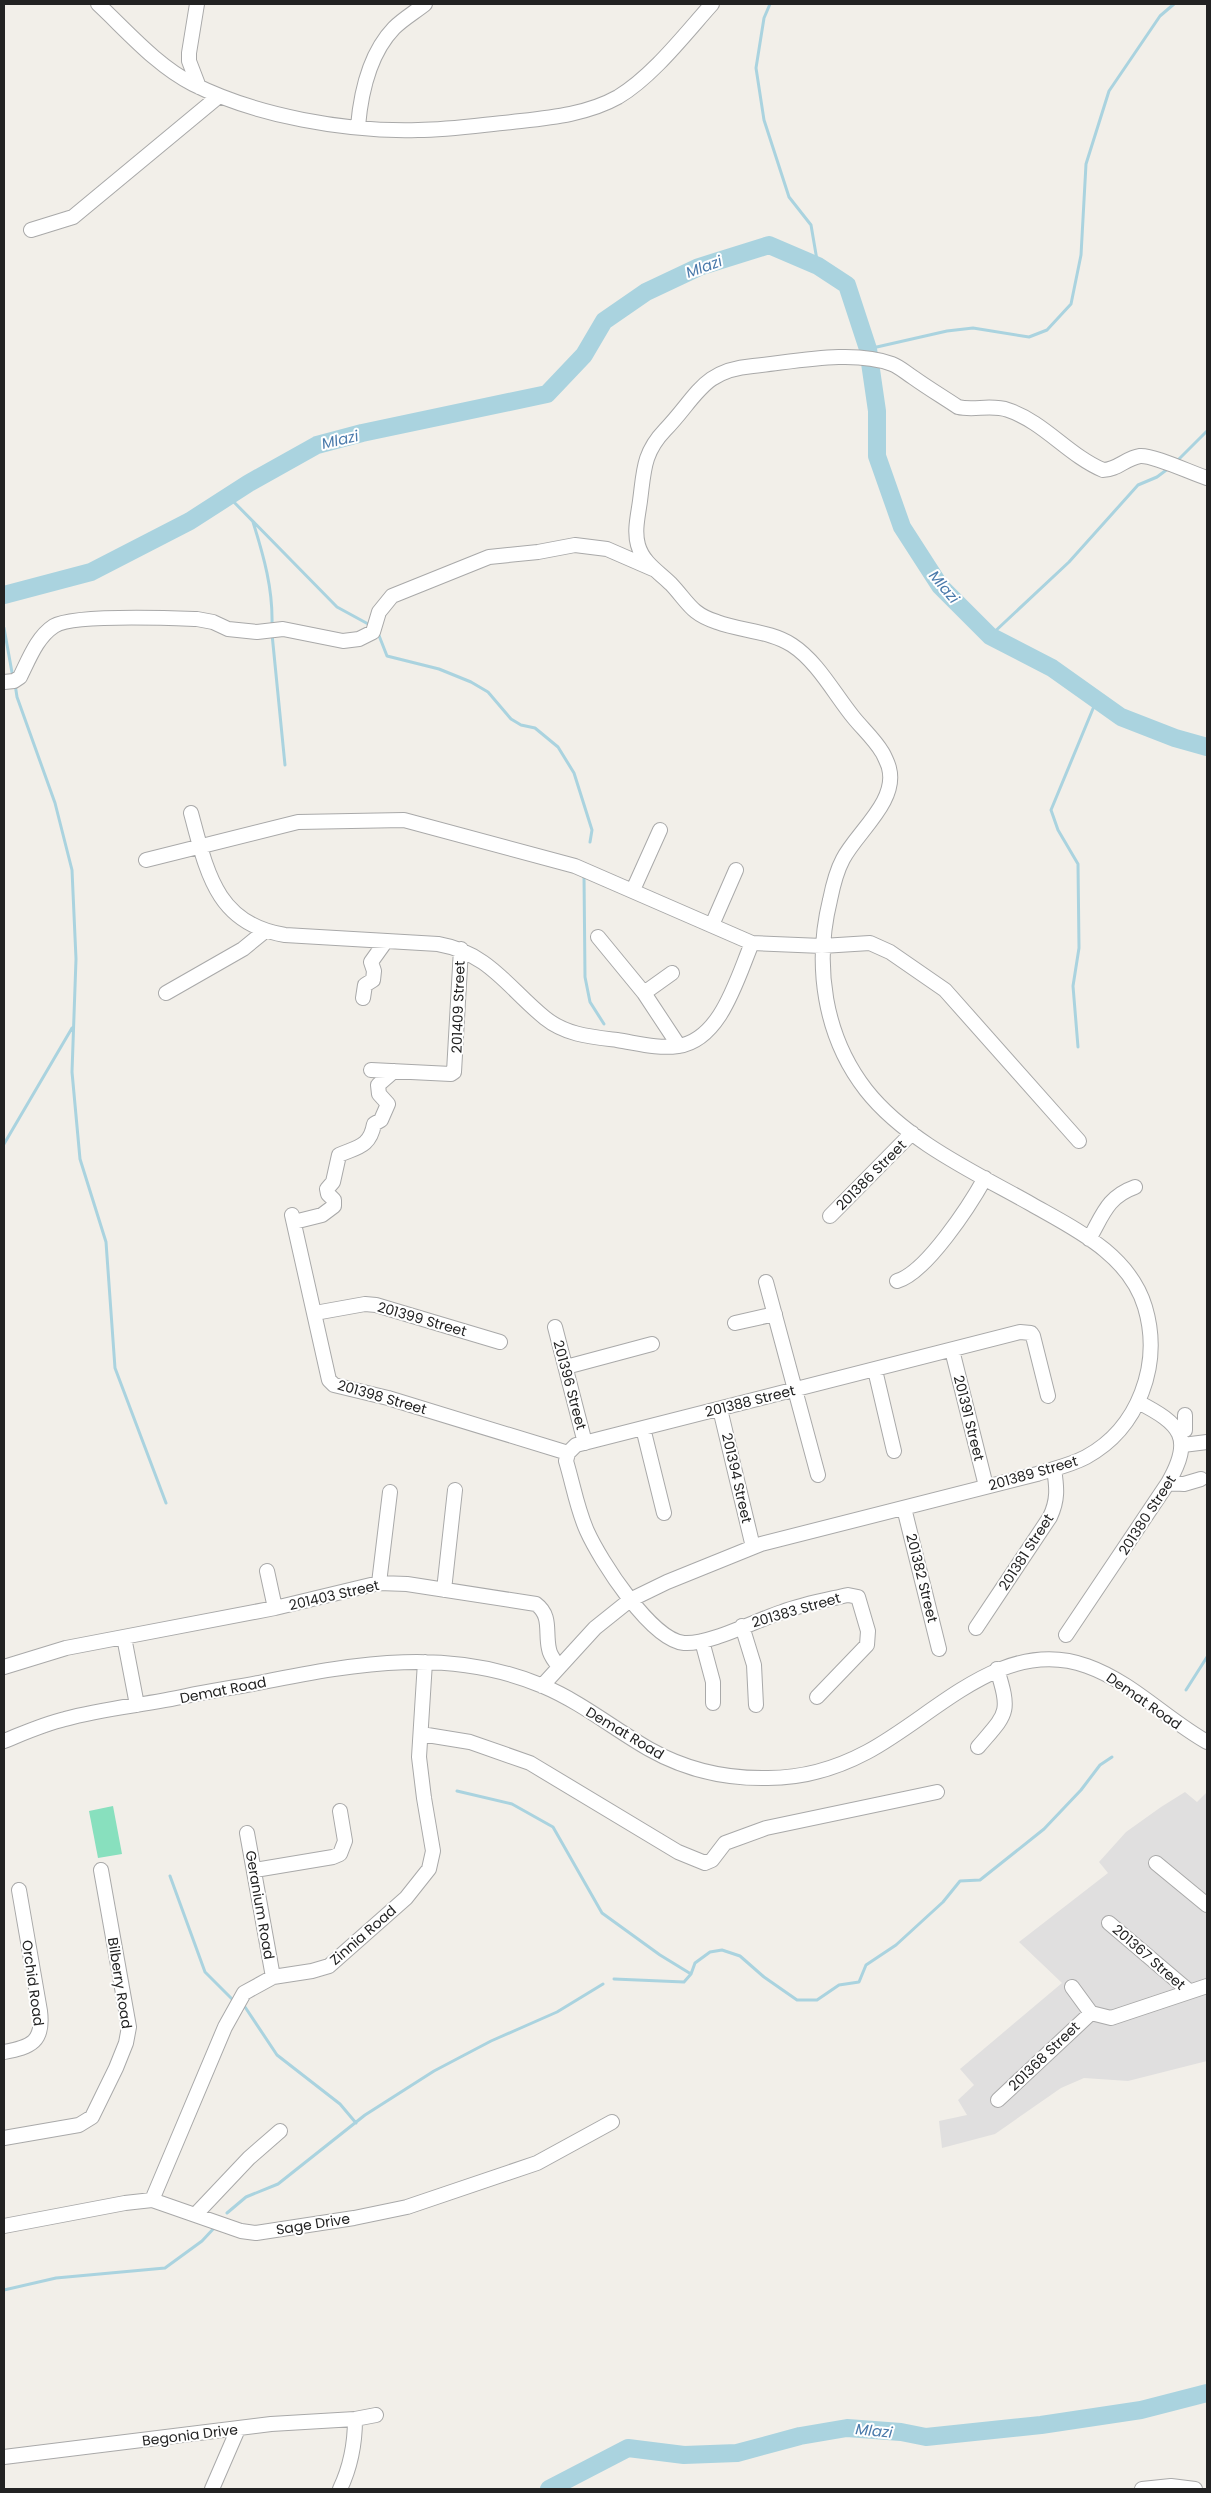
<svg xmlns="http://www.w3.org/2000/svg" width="1211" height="2493" viewBox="0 0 1211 2493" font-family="Poppins,sans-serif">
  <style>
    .residential { fill: #e0dfdf }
    .pitch { fill: #88e0be }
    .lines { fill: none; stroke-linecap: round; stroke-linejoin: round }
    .stream { stroke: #aad3df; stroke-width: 3 }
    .river { stroke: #aad3df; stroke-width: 18 }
    .minor-casing { stroke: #a9a9a9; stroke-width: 16 }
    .minor { stroke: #fff; stroke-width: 14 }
    .labels { text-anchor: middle; stroke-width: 4; stroke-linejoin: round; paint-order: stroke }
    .street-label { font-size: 14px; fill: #222; stroke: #fff }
    .water-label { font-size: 15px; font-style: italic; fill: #4a7aab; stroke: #fff }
  </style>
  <rect width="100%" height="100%" fill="#f2efe9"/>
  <!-- residential -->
  <path class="residential" d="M1185,1792l12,10 10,-10v269l-79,20 -44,-3 -23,10 -66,46 -53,14 -3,-27 28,-6 -9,-15 16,-15 -14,-16 102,-86 -43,-41 89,-69 -9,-11 27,-30 35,-25z"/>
  <!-- pitch -->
  <path class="pitch" d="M113,1806l9,48 -24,4 -9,-47z"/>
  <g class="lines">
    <!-- stream -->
    <path class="stream" d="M770,4l-6,14 -8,50 8,52 25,77 22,28 7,41
      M868,349l79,-18 26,-3 56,9 18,-7 24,-26 10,-49 5,-91 23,-73 51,-75 14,-12
      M1176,462l31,-31
      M228,496l109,111 33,18
      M253,522c11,35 20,67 19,103
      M4,628l9,50
      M378,633l9,23 52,13 32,13 17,10 23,27 10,6 14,3 23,19 16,26 18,57 -2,12
      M272,634l13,131
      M990,636l79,-74 69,-77 19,-8 12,-9
      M15,684l2,13 38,106 17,67 4,89 -4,113 8,87 26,83 9,126 51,135
      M584,875l1,102 5,25 14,22
      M1078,1047l-5,-61 6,-38 -1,-84 -20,-34 -7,-20 46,-111
      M4,1144l68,-116
      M1186,1690l21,-33
      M457,1791l55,13 41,23 49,86 58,42 31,19
      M170,1876l35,96 27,27
      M614,1979l70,3 7,-8 4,-11 15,-11 12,-2 18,6 24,21 33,23h20l22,-15 20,-3 7,-17 30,-20 47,-43 17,-21 20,-1 64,-51 37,-39 19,-25 12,-8
      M245,2007l32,48 63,49 16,19
      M227,2213l19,-16 32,-13 87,-69 69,-44 57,-30 66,-29 46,-28
      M4,2290l52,-12 109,-10 37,-27 14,-15"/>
    <!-- river -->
    <path class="river" d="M4,595l87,-23 99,-51 59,-38 68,-38 45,-12 185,-39 37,-39 20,-34 42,-29 53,-25 70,-22 49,21 29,19 21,64 9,62v45l25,71 38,59 50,50 62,32 69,49 54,21 32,9
      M549,2489l79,-41 56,7 53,-2 63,-17 47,-8 54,4 25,5 115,-12 100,-15 66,-17"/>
    <defs>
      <path id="minor" d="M98,4c29,27 59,62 95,80 64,32 153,48 225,46 31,0 63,-5 94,-8 35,-4 74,-7 106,-25 35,-21 67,-63 94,-93
        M197,4l-8,49v8l10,26
        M358,126c3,-34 11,-72 36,-98 9,-9 21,-16 31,-24
        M31,230l42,-13 146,-121
        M4,682l10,-1 6,-4c9,-18 17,-40 34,-51 19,-12 116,-8 143,-7l16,3 15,7 29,3 26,-3 60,12 16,-2 14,-7 6,-20 13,-16 97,-39 49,-5 37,-7 32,4 46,20
        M191,813c16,59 25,111 94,122l153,9c51,9 70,44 107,74 21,17 47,19 72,22 20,3 41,9 61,6 43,-6 59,-68 74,-103
        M146,860l152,-38 106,-2 171,46 177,77 70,3 48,-3 20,9 55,38 134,151
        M633,890l27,-60
        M712,925l24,-55
        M598,937l46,56 35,53
        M166,993l77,-44 22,-18
        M644,993l28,-20
        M363,998l2,-13 8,-5 1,-9 -3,-9 15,-21
        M371,1070l80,4 3,-2 7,-123
        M292,1215l37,165 5,5 54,13 180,55
        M830,1216l82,-83
        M294,1222l28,-7 12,-9v-6l-6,-6 -1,-5 6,-7 6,-27c18,-8 31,-8 35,-31l7,-4 7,-16 -9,-10 -1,-9 16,-14
        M1089,1239c14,-24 18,-42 46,-52
        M897,1281c29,-8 73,-76 88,-103
        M766,1282l52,193
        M315,1313l50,-9 11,1 124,37
        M735,1323l40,-9
        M555,1327l30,116
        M952,1350l34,136
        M566,1367l86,-23
        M875,1370l19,81
        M720,1409l33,138
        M643,1428l21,85
        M1178,1432l7,-2v-15
        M1183,1445l24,-3
        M1168,1483l16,1 17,-5
        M904,1508l35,141
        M267,1571l8,37
        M379,1583l11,-91
        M444,1590l11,-100
        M742,1626l12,39 2,40
        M976,1628l74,-111c8,-17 7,-29 4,-48
        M1066,1635l102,-152c26,-45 13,-59 -30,-81
        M124,1637l13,68
        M702,1641l11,41v21
        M4,1667l62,-19 209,-40 104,-25 28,1 129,20c16,12 9,28 13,45 1,7 6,12 10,18
        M542,1686l53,-58 35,-28 37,-18 94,-38 276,-70c16,-5 34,-9 49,-17 53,-29 76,-93 59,-150 -16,-53 -70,-78 -114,-103 -55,-31 -125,-63 -165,-114 -42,-54 -52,-125 -36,-190 3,-15 6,-28 13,-41 14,-27 55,-58 46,-91 0,-2 -6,-15 -7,-16 -7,-12 -19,-23 -28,-34 -19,-23 -36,-56 -62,-73 -21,-14 -51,-14 -75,-23 -26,-8 -29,-20 -46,-38 -12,-12 -28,-21 -33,-39 -4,-14 0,-29 2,-44 4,-30 3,-48 25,-71 32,-33 37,-60 88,-64 41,-4 100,-17 139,-2 8,3 14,9 22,14 14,10 29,19 44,29 16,4 33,-3 50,3 36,12 60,45 95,60 14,0 23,-12 37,-14 14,-1 51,17 67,22
        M817,1697l50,-52 1,-14 -10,-34 -10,-2c-22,5 -45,9 -66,17 -25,8 -74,33 -98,31 -33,-3 -84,-83 -97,-112 -10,-22 -14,-47 -21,-70l2,-8 8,-8 444,-113 11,1 2,3 15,60
        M421,1734l49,8 60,21 148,89 27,11 7,-3 13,-17 41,-15 171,-36
        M4,1741c20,-8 40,-17 61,-22 39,-11 81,-14 121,-23 25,-5 51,-9 77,-14 95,-19 187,-35 280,4 38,16 71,43 106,63 37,21 77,30 119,29 34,0 69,-10 99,-26 68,-36 136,-117 220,-86 45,16 79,53 120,76
        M978,1747c29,-34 33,-33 19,-78
        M247,1833l26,144
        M1156,1863l51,42
        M255,1870l78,-13 7,-3 5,-13 -5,-30
        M1109,1923l80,68
        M1072,1987l19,26 20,5 96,-32
        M4,2052c27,-5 40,-10 36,-41l-21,-121
        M998,2100l93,-87
        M4,2138l75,-13 13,-8 24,-49 10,-25 3,-16 -28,-157
        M152,2200l73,-173 19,-34 29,-16 39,-6 17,-5 77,-68 23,-29 4,-18 -9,-53 -5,-41 6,-95
        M196,2214l53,-56 31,-27
        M4,2226l121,-23 27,-3 89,31 15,2 98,-15 53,-11 130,-44 75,-41
        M4,2457l267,-33 84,-5 21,-4
        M212,2489l26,-60
        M340,2489c11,-23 15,-45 15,-70
        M1142,2489l29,-3 24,3"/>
    </defs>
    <!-- minor casing -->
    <use href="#minor" class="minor-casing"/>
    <!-- minor -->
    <use href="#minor" class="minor"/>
  </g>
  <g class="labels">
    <!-- street labels -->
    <g class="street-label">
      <text transform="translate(458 1007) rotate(-88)" y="5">201409 Street</text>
      <text transform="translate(871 1175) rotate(-45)" y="5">201386 Street</text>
      <text transform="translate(422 1319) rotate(16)" y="5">201399 Street</text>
      <text transform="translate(570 1385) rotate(75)" y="5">201396 Street</text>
      <text transform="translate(382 1397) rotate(16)" y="5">201398 Street</text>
      <text transform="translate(750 1401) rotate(-14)" y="5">201388 Street</text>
      <text transform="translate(969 1418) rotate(76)" y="5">201391 Street</text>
      <text transform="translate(1033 1473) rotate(-16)" y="5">201389 Street</text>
      <text transform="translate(737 1478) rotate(77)" y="5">201394 Street</text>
      <text transform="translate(1147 1515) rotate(-57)" y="5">201380 Street</text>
      <text transform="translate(1026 1552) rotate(-57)" y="5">201381 Street</text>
      <text transform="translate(922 1578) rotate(76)" y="5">201382 Street</text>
      <text transform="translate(334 1595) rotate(-13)" y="5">201403 Street</text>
      <text transform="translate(796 1610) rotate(-16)" y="5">201383 Street</text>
      <text transform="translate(223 1690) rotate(-11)" y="5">Demat Road</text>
      <text transform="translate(1144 1701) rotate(35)" y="5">Demat Road</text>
      <text transform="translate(625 1733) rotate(31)" y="5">Demat Road</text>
      <text transform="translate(260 1905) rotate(80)" y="5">Geranium Road</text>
      <text transform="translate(363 1935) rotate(-41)" y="5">Zinnia Road</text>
      <text transform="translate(1149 1957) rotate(41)" y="5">201367 Street</text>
      <text transform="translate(33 1983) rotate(82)" y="5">Orchid Road</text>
      <text transform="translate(120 1983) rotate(81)" y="5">Bilberry Road</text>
      <text transform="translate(1044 2056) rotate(-44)" y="5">201368 Street</text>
      <text transform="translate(313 2224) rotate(-9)" y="5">Sage Drive</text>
      <text transform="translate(190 2435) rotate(-7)" y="5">Begonia Drive</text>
    </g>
    <!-- water labels -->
    <g class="water-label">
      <text transform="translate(704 267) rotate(-20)" y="5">Mlazi</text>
      <text transform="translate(340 440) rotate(-13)" y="5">Mlazi</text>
      <text transform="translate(944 587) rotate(50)" y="5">Mlazi</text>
      <text transform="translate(874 2431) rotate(6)" y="5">Mlazi</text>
    </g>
  </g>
  <!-- border -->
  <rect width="1211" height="2493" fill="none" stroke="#222222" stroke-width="10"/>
</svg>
